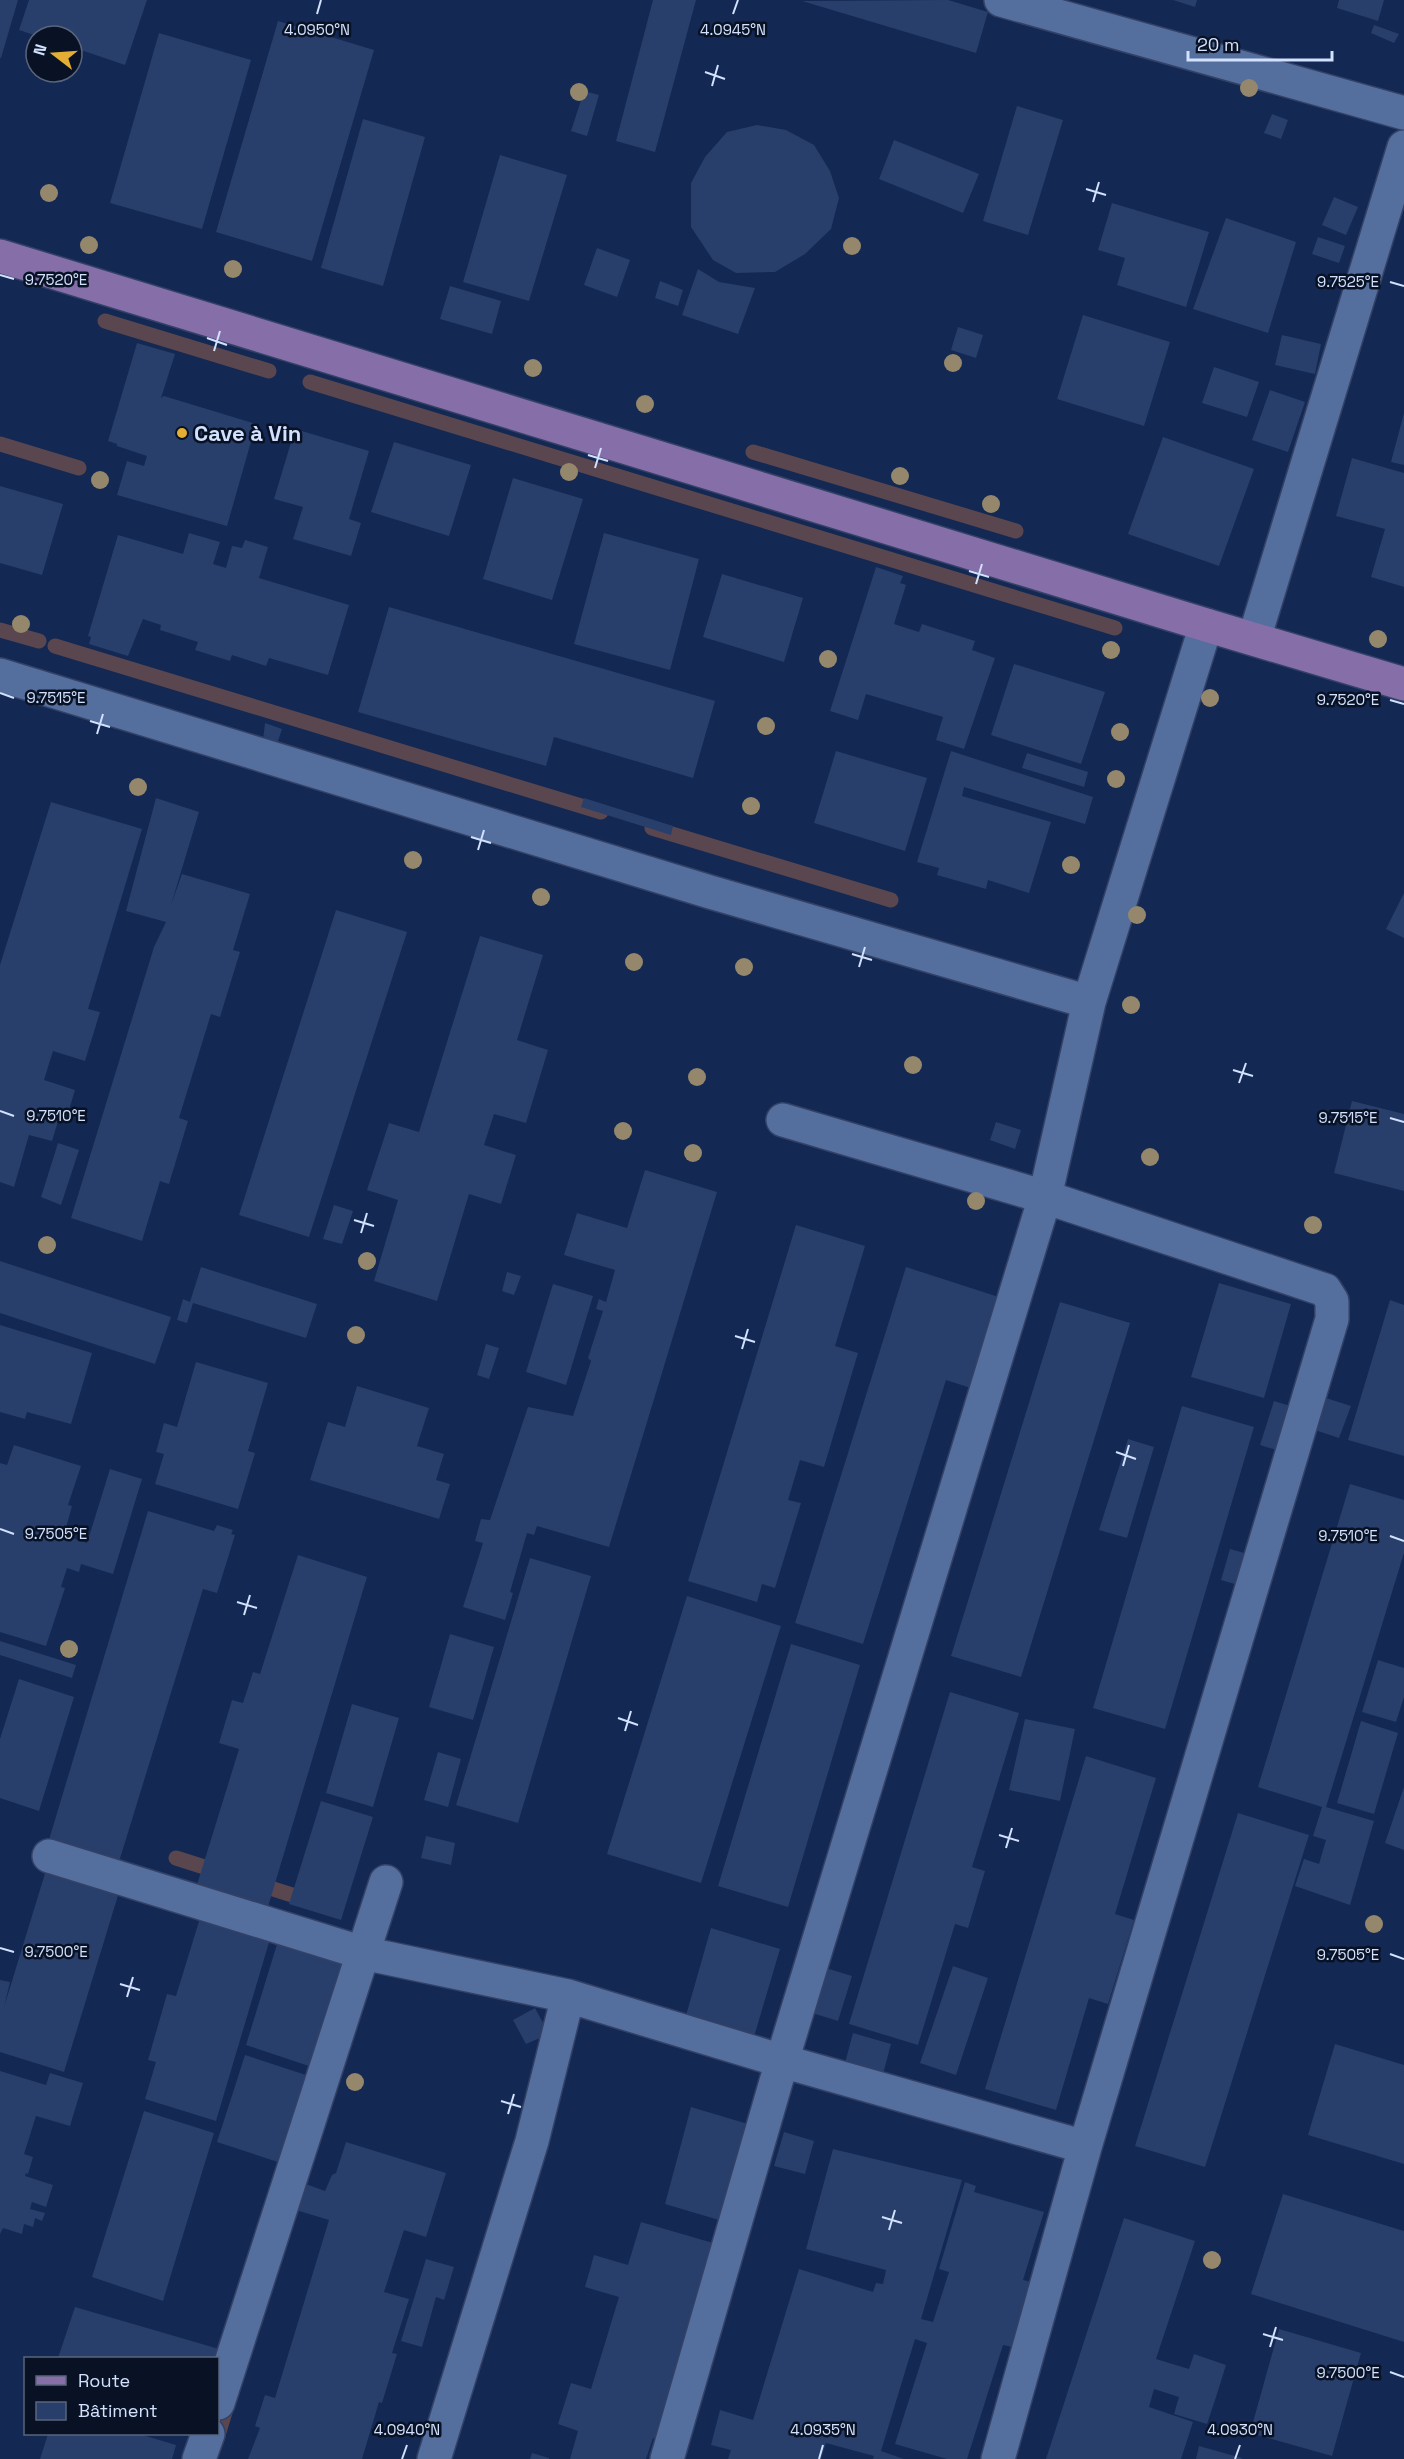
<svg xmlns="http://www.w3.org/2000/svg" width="1404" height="2459" viewBox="0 0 1404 2459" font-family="'Space Grotesk',sans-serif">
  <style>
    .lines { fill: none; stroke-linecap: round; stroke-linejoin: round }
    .stream { stroke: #5a464f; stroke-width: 15 }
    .building { fill: #283f6c }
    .minor-casing { stroke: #334166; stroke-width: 36 }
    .major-casing { stroke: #334166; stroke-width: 36 }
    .minor { stroke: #546e9e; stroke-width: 33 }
    .major { stroke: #866ea9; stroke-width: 33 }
    .tree { fill: #95876c }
    .ticks { fill: none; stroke: #d2e1fd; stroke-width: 2 }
    .poi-dot { fill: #e4ae35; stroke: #091225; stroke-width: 2 }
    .labels { text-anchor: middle; stroke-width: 5; stroke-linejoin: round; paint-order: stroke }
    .poi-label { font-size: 22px; font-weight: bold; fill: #d2e1fd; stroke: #091225; text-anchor: start }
    .ticks-label { font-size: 15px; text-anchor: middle; fill: #d2e1fd; stroke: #091225; stroke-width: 5; stroke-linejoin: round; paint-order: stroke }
  </style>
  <rect width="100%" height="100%" fill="#132852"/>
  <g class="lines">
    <!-- stream -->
    <path class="stream" d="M105,321l164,50
      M310,382l805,246
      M0,444l79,24
      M753,452l263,79
      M0,630l39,11
      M55,646l546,166
      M652,828l239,72
      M176,1858l47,15
      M254,1883l57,18
      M215,2445l14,-46"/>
  </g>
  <!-- building -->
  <path class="building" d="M0,0h18l-17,58h-1z
    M29,0h118l-22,65 -53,-18v-11h-35l-18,-6z
    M653,0h43l-41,152 -39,-11z
    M948,0l40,12 -12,41 -174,-52z
    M1173,0h24l-2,7z
    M1339,0h45l-6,21 -41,-13z
    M278,21l96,29 -62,211 -96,-29z
    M1374,25l25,9 -5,9 -23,-10z
    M159,33l92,27 -49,169 -92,-26z
    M584,91l15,4 -12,41 -16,-5z
    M1017,106l46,14 -35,115 -45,-14z
    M1272,114l16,6 -7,19 -17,-6z
    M363,119l62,18 -42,149 -62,-18z
    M757,125l29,5 28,15 16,26 9,27 -8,31 -26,25 -30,18 -39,1 -23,-13 -22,-33v-44l14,-26 22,-25z
    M894,140l85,34 -16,39 -84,-34z
    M500,155l67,20 -38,126 -66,-19z
    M1334,197l24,10 -12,28 -24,-10z
    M1112,203l97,29 -23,75 -69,-22 8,-27 -27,-8z
    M1226,218l70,24 -28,91 -75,-24z
    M1318,237l27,9 -6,17 -27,-9z
    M597,248l33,12 -13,37 -33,-12z
    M698,269l21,13 36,6 -17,46 -56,-19z
    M660,281l23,9 -5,16 -23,-8z
    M450,286l51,15 -9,33 -52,-15z
    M1083,315l87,27 -26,84 -87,-27z
    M958,327l25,8 -7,23 -25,-8z
    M1282,335l39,9 -6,30 -40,-9z
    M137,343l38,11 -14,44 3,-2 92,28 -29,102 -110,-31 10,-34 17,5 3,-10 -30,-10v-2l-9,-3z
    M1214,367l45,15 -12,35 -45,-14z
    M1270,390l35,12 -17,50 -36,-12z
    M1404,413v52l-13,-3z
    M295,429l74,22 -20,68 12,4 -10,33 -58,-17 10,-32 -29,-8z
    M1163,437l91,32 -35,97 -91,-32z
    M394,442l77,23 -22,71 -78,-24z
    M1352,458l52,15v114l-33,-10 14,-48 -49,-13z
    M513,478l70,21 -31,101 -69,-21z
    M0,486l63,18 -21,71 -42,-12z
    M189,533l31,9 -7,22 13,4 6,-22 10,2 3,-8 23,7 -9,31 90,27 -21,70 -59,-17 -3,8 -34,-11 -2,6 -35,-11 3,-8 -38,-12 1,-5 -18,-6 -15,37 -39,-12 2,-7 -3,-1 30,-101 65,19z
    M604,533l95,26 -29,111 -96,-26z
    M876,567l27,9 -3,7 6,2 -12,39 25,8 3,-8 53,17 -3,9 23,8 -31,91 -28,-9 7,-23 -77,-23 -8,26 -28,-9z
    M722,574l81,24 -19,64 -81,-25z
    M389,607l326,94 -22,77 -139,-41 -8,29 -188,-54z
    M1014,664l91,28 -24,72 -90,-29z
    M265,723l17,6 -5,15 -14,-4z
    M836,751l91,27 -22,73 -91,-28z
    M951,751l142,46 -8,27 -121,-37 -2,9 89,26 -22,71 -41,-13 -2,9 -49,-14 2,-7 -22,-6z
    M1027,753l61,19 -4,15 -62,-19z
    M156,798l43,14 -28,93 11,-31 68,20 -17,56 7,2 -20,65 -9,-3 -32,104 9,3 -19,63 -9,-3 -18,60 -71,-23 83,-271 12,-25 -40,-11z
    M584,798l89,28 -2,9 -90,-28z
    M51,802l91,27 -54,180 12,3 -15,49 -32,-10 -9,29 31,10 -9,30 -7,-2 -7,23 -23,-6 -15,52 -14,-5v-217z
    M1404,893v45l-18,-9z
    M336,910l71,22 -98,305 -70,-22z
    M480,936l63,19 -26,85 31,10 -22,73 -32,-9 -10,31 32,10 -15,49 -32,-10 -32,107 -63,-20 24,-81 -31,-10 22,-67 30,9z
    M1352,1101l52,13v77l-70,-18z
    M996,1122l25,8 -6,19 -25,-9z
    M58,1143l21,7 -18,55 -20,-8z
    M645,1170l72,22 -108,355 -72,-21 -3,9 -7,-2 -17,59 3,1 -8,27 -42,-13 20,-64 -8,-2 6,-22 9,1 38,-113 45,9 18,-55 -3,-3 15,-47 -7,-2 3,-10 7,3 9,-32 -51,-15 13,-42 50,15z
    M334,1205l19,6 -11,33 -19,-5z
    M796,1225l69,21 -30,100 23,7 -34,114 -24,-7 -12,40 13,3 -26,85 -13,-4 -5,18 -69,-21z
    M0,1261l171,56 -16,47 -155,-51z
    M201,1267l116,37 -11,34 -113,-35 -6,20 -10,-3 6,-21 7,3z
    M906,1267l102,33 -28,91 -34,-11 -83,264 -68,-21z
    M507,1272l14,4 -7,19 -12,-4z
    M1219,1283l72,21 -27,94 -73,-21z
    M553,1284l40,12 -27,89 -40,-13z
    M1390,1300l14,5v151l-56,-16z
    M1060,1302l70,21 -109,354 -70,-21z
    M0,1325l92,28 -21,71 -44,-12 -2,7 -25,-7z
    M486,1344l13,4 -10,31 -12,-4z
    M196,1362l72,21 -20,68 7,2 -17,56 -83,-25 9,-30 -8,-2 8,-29 13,4z
    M357,1386l72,22 -12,38 27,8 -8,26 14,4 -11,35 -129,-39 18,-58 17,5z
    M1326,1398l25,8 -12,32 -24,-8z
    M1274,1401l23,7 -14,44 -23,-7z
    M1182,1406l72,21 -89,302 -72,-21z
    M1128,1439l26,8 -27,91 -28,-8z
    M14,1445l67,21 -13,39 4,1 -8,29 23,8 23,-74 32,10 -29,95 -32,-10 -2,8 -12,-4 -6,19 4,1 -19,58 -46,-14v-169l7,2z
    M1350,1484l54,16v53l-78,254 48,14 -24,84 -55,-19 9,-27 15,5 7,-24 -13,-4 9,-29 -64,-20z
    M148,1511l66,20 3,-6 16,5 -2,4 4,1 -18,58 -14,-4 -85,276 -70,-22z
    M1230,1549l25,7 -10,31 -24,-7z
    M298,1555l69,22 -100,333 -71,-22 43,-139 -20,-6 13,-43 11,3 10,-31 7,2z
    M530,1558l61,18 -73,247 -62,-18z
    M687,1596l94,30 -80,257 -94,-29z
    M450,1634l44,13 -21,73 -44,-13z
    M0,1641l76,24 -4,13 -72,-23z
    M791,1644l69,21 -72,242 -70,-21z
    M1378,1660l26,8v29l-8,25 -34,-10z
    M19,1679l55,18 -35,114 -39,-13v-59z
    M950,1692l69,21 -47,154 13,4 -17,57 -13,-4 -37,121 -69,-21z
    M352,1704l47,14 -26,89 -47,-14z
    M1025,1719l50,10 -15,72 -51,-11z
    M1361,1721l37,12 -24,81 -37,-11z
    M438,1752l23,7 -13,48 -24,-7z
    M1086,1756l70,22 -41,136 19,6 -26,84 -19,-6 -33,112 -71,-21z
    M1404,1787v63l-19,-7z
    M321,1801l52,16 -32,103 -52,-16z
    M1238,1813l71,22 -104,332 -70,-21z
    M426,1836l29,7 -4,22 -30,-7z
    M47,1867l73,22 -56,183 -64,-20v-72l10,2 -6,25z
    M200,1918l70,21 -54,182 -71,-22 11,-37 -8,-2 19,-66 9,2z
    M711,1928l69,21 -29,98 -68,-21z
    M278,1941l73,24 -33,104 -72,-24z
    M953,1966l35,12 -32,97 -36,-12z
    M826,1968l26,8 -14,45 -26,-8z
    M535,2008l14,26 -23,10 -13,-24z
    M853,2033l38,11 -8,30 -38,-11z
    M1335,2044l69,21v99l-96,-29z
    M245,2055l64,21 -28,87 -64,-21z
    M0,2071l46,14 4,-12 33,10 -13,43 -34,-10 -12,38 9,3 -5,17 -2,-1 -1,3 28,9 -7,22 -14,-5 -2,7 15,4 -3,8 -7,-3 -2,9 -9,-3 -2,10 -19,-6 -3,6z
    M691,2107l67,20 -29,96 -64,-19z
    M144,2111l70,22 -51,168 -71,-24z
    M784,2132l30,9 -9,33 -31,-8z
    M346,2142l100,31 -20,64 -22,-7 -20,62 25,7 -17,54 5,1 -15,49 -3,-1 -17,57h-114l12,-31 -5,-2 10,-31 10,3 54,-178 -33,-10 7,-27 22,8 7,-16 4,-2z
    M833,2149l129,31 -41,139 12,3 16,-50 -10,-3 26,-87 11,4 -2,6 70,20 -21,68 9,2 -20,65 -9,-2 -36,114h-20l-52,-15 32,-101 -12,-4 -34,112 23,8h-31l1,-3 -48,-13 -5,16h-93l3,-9 -20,-5 9,-35 33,10 46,-151 74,23 3,-9 7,1 3,-14 -80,-21z
    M1283,2194l121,37v111l-153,-48z
    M1124,2218l71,23 -39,118 33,10 5,-15 32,11 -9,29 -10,30 -33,-10 5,-17 -25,-8 -5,18 44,15 -12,37h-135z
    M641,2222l72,21 -15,76 -7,-2 -14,44 8,3 -17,79 -15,-5 -7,21h-76l8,-28 -20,-7 13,-41 20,6 28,-92 -34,-10 9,-32 34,10z
    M426,2259l28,8 -10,33 -8,-3 -14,50 -21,-6z
    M75,2307l144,42 -3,9h-158z
    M1279,2329l82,24 -29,103 -82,-23z
    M48,2434h91l37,11 -4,14h-132z
    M1199,2446l43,12 -1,1h-45z
    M532,2453l17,5v1h-19z"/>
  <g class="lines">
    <defs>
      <path id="minor" d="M1001,0l403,113
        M1254,639l150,-492
        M0,675l710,217 379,110 117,-377
        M49,1856l314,97 205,43
        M218,2403l168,-521
        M199,2459l9,-25
        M434,2459l98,-318 36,-145 214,65 303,86
        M667,2459l115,-398 263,-864 -262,-77
        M998,2459l87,-312 247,-828v-18l-7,-11 -280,-93 44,-195"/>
      <path id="major" d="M0,256l1206,369 198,59"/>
    </defs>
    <!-- minor casing -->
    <use href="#minor" class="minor-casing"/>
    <!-- major casing -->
    <use href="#major" class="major-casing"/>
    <!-- minor -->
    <use href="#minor" class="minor"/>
    <!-- major -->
    <use href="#major" class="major"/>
  </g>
  <!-- trees -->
  <g class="tree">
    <circle cx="1249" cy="88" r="9"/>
    <circle cx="579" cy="92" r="9"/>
    <circle cx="49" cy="193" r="9"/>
    <circle cx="89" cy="245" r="9"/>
    <circle cx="852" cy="246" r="9"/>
    <circle cx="233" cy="269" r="9"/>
    <circle cx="953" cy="363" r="9"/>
    <circle cx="533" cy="368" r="9"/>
    <circle cx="645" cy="404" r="9"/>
    <circle cx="569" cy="472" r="9"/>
    <circle cx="900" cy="476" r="9"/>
    <circle cx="100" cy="480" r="9"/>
    <circle cx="991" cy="504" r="9"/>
    <circle cx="21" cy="624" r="9"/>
    <circle cx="1378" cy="639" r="9"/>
    <circle cx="1111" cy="650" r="9"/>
    <circle cx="828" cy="659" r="9"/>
    <circle cx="1210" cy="698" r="9"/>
    <circle cx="766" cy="726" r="9"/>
    <circle cx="1120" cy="732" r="9"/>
    <circle cx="1116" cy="779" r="9"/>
    <circle cx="138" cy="787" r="9"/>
    <circle cx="751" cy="806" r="9"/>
    <circle cx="413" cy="860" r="9"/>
    <circle cx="1071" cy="865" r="9"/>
    <circle cx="541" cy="897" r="9"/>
    <circle cx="1137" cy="915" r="9"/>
    <circle cx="634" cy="962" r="9"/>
    <circle cx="744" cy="967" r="9"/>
    <circle cx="1131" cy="1005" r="9"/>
    <circle cx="913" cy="1065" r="9"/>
    <circle cx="697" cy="1077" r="9"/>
    <circle cx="623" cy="1131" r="9"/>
    <circle cx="693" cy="1153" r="9"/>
    <circle cx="1150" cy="1157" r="9"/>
    <circle cx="976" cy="1201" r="9"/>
    <circle cx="1313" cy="1225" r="9"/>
    <circle cx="47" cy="1245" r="9"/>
    <circle cx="367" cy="1261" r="9"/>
    <circle cx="356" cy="1335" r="9"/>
    <circle cx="69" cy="1649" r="9"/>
    <circle cx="1374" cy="1924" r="9"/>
    <circle cx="355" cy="2082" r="9"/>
    <circle cx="1212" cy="2260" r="9"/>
  </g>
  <!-- ticks -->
  <path class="ticks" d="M317,14l4,-14M733,14l5,-14M705,72l20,7M712,86l6,-21M1086,189l20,6M1093,202l6,-20M0,275l14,4M1390,282l14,4M207,338l20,7M214,351l6,-20M588,455l20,6M595,468l6,-20M969,571l20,6M976,584l6,-20M0,693l14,5M1390,700l14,4M90,721l20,6M97,734l6,-20M471,837l20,6M478,850l6,-20M852,954l20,6M859,967l6,-20M1233,1070l20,6M1239,1083l7,-20M0,1111l14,5M1390,1118l14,4M354,1220l20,6M361,1233l6,-20M735,1336l20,6M742,1349l6,-20M1116,1452l20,7M1123,1466l6,-21M0,1529l14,5M1390,1536l14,5M237,1602l20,6M244,1615l6,-20M618,1718l20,7M625,1731l6,-20M999,1835l20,6M1006,1848l6,-20M0,1948l14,4M1390,1954l14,5M120,1984l20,6M127,1997l6,-20M501,2101l20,6M508,2114l6,-20M882,2217l20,6M889,2230l6,-20M1263,2334l20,6M1270,2347l6,-20M1390,2372l14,5M402,2459l5,-14M819,2459l4,-14M1235,2459l5,-14"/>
  <!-- markers -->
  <circle class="poi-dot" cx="182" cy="433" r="6"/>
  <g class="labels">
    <!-- poi labels -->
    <g class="poi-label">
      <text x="194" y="441">Cave à Vin</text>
    </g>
  </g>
  <g class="ticks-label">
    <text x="317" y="35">4.0950°N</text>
    <text x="733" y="35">4.0945°N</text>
    <text x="56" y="285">9.7520°E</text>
    <text x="1348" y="287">9.7525°E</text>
    <text x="56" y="703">9.7515°E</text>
    <text x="1348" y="705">9.7520°E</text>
    <text x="56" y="1121">9.7510°E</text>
    <text x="1348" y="1123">9.7515°E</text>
    <text x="56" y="1539">9.7505°E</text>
    <text x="1348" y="1541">9.7510°E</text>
    <text x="56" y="1957">9.7500°E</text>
    <text x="1348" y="1960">9.7505°E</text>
    <text x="1348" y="2378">9.7500°E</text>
    <text x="407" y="2435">4.0940°N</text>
    <text x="823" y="2435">4.0935°N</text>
    <text x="1240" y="2435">4.0930°N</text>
  </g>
  <!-- legend -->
  <rect x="24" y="2357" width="195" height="78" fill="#091225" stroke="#59657b" stroke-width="1.5"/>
  <rect x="36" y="2376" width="30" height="9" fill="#866ea9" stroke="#59657b" stroke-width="1.5"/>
  <text x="78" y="2387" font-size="18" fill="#d2e1fd">Route</text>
  <rect x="36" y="2402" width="30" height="18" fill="#283f6c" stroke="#59657b" stroke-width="1.5"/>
  <text x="78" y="2417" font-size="18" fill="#d2e1fd">Bâtiment</text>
  <!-- north arrow -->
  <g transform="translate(54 54) rotate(287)"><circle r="28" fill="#091225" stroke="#59657b" stroke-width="1.5"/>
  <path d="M0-4.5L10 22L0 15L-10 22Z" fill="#e4ae35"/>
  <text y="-9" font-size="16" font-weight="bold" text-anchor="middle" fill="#d2e1fd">N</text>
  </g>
  <!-- scale -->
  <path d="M1188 51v9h144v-9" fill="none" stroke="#d2e1fd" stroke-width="3"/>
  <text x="1197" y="51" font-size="18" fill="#d2e1fd" stroke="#091225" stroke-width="4.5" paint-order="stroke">20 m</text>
</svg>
